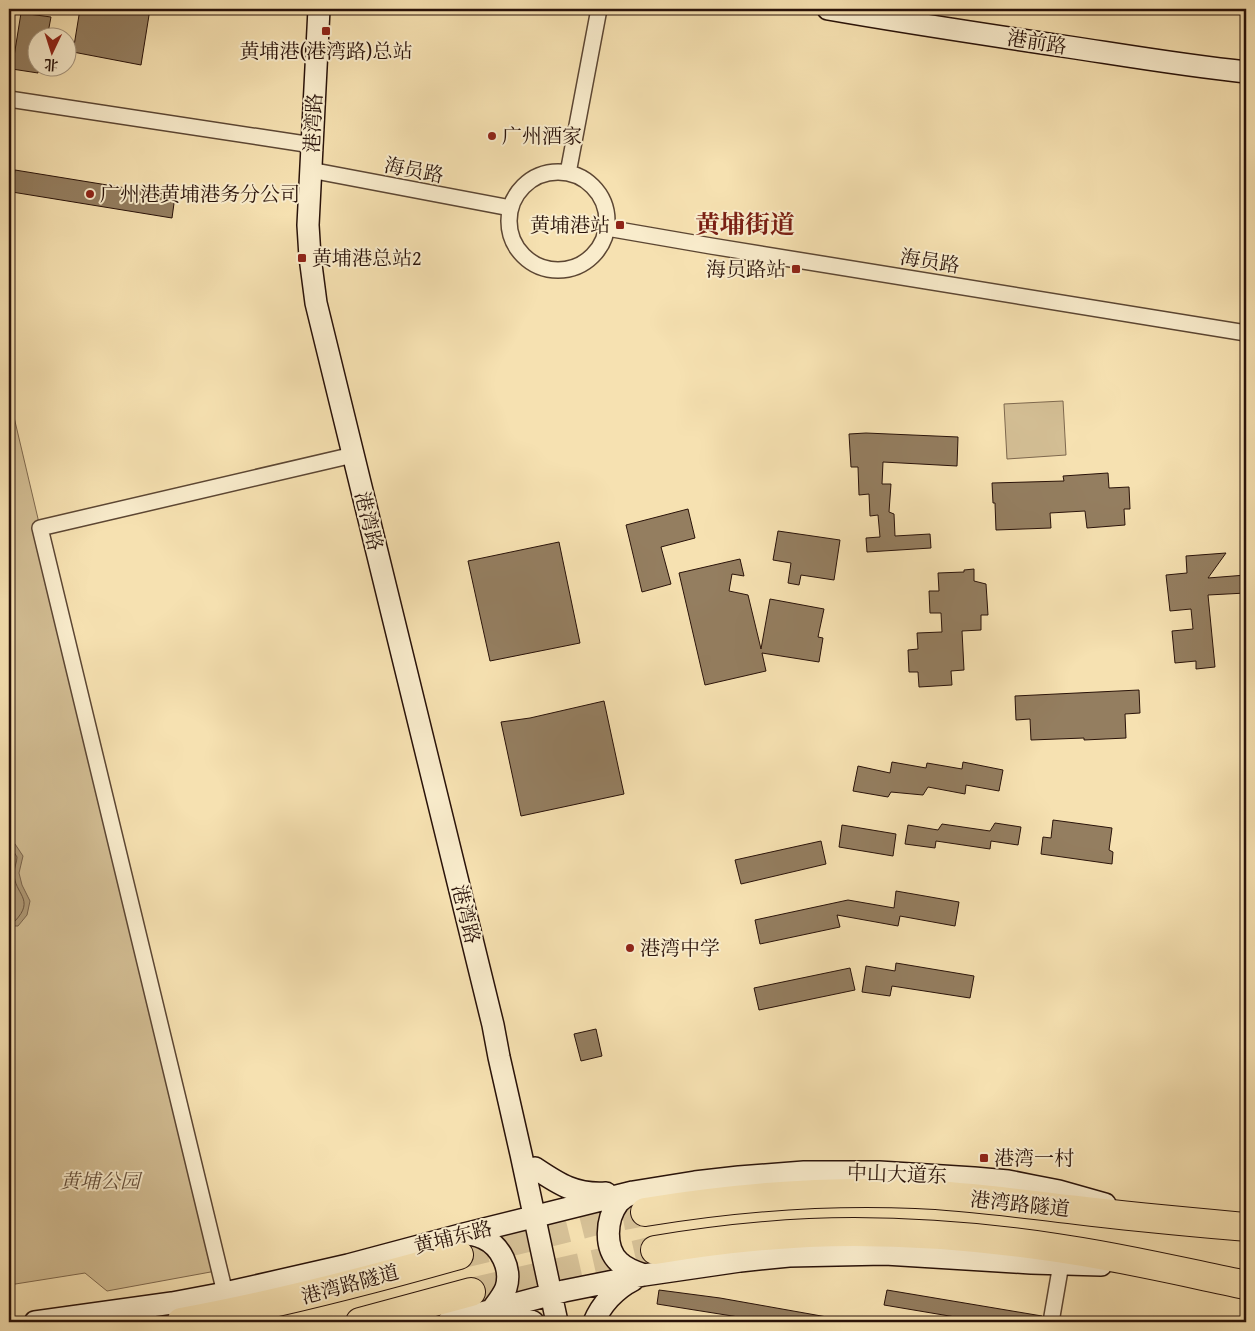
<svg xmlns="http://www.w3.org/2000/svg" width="1255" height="1331" viewBox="0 0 1255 1331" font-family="'Gentium Book Plus','Noto Serif SC',serif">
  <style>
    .green { fill: #d3be94; stroke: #7e684e }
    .water { fill: #b09b78; stroke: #7a644c }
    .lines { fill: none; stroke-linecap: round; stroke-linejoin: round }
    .shore { stroke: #6c5640; stroke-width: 1 }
    .building { fill: #947e60; stroke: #291209 }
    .highway-tunnel { stroke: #d7c298; stroke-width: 28; stroke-dasharray: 28 14; stroke-linecap: butt }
    .street-casing { stroke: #5c4633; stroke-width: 18 }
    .secondary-casing { stroke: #291209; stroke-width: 24 }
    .highway-casing { stroke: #291209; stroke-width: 30 }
    .street { stroke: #f9eccc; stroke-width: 15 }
    .secondary { stroke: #f9eccc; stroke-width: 21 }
    .highway { stroke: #f6e1b1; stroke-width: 28 }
    .poi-dot { fill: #8f2418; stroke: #f9eccc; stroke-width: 2 }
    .labels { text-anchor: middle; stroke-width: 4; stroke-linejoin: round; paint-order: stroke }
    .street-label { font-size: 20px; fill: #291209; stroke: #f9eccc }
    .poi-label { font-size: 20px; fill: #291209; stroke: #f9eccc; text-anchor: start }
    .park-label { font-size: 20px; font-style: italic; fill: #644e3a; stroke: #f9eccc }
    .district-label { font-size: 25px; font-weight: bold; fill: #7a1f14; stroke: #f9eccc }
  </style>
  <rect width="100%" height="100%" fill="#f6e1b1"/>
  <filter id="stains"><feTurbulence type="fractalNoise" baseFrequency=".004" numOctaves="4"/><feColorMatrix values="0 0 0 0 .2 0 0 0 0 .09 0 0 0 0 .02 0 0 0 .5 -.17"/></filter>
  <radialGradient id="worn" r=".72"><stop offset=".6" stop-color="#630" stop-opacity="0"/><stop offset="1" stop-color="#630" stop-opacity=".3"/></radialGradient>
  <!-- green -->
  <path class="green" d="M9,396l207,875 -109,20 -22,-18 -76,12z
    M1063,401l3,54 -59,4 -3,-55z"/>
  <!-- water -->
  <path class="water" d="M9,837l6,7 8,12 -4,17 3,12 8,16 -3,14 -9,11h-9z"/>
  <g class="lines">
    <!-- shore -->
    <path class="shore" d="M9,844l8,13c0,5 -3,11 -3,16 0,21 22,26 1,48h-6"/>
  </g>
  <!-- building -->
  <path class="building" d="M80,9h70l-9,56 -68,-13z
    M21,13l30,4 -4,21h-9v35l-26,-4z
    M15,170l160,26 -3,22 -160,-26z
    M866,433l92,4 -1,29 -74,-4 -1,22h9l-2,28 5,2 1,22 35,-2 1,14 -64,4 -1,-14 14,-1 -2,-22 -8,1 -1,-22 -10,1 -1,-28h-7l-2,-33z
    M1108,473l1,15 20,-1 1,22h-6l1,16 -38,3 -2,-17 -35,2 1,15 -55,2 -1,-27h-2l-1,-20 72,-2 -1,-5z
    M688,509l7,29 -34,9 10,37 -29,8 -16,-67z
    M778,531l62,9 -6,40 -33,-5 -2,10 -11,-2 3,-20 -18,-3z
    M559,542l21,101 -90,18 -22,-100z
    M1226,553l-18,25 38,-3v18l-38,2 7,72 -19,2v-8l-21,2 -3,-32 21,-2 -2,-20 -21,2 -4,-36 21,-2 -1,-17z
    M740,559l4,17 -12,-2 -3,17 19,4 13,54 9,-50 54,10 -6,28 5,1 -4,24 -57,-9 4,18 -61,14 -26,-112z
    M974,569v12l12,3 2,31h-7v15l-19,1 2,39 -13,1 1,14 -33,2 -1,-15h-9l-1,-22 10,-1 -1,-16 25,-1 -1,-19h-11l-1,-22h10l-1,-18 26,-1v-2z
    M1139,690l1,23 -15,1 1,24 -42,2v-2l-53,2 -1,-21 -14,1 -1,-24z
    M604,701l20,93 -103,22 -20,-94 29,-4z
    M892,762l34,6 1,-5 35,6 1,-7 40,8 -4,21 -33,-6 -1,9 -37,-7 -5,8 -32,-3 -3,5 -35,-6 5,-25 32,7z
    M1053,820l59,8 -3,22 4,2 -1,12 -71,-10 2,-17 8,1z
    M995,823l26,4 -3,18 -27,-4 -1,8 -54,-8 -1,7 -30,-4 3,-19 30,5 4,-6 48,7z
    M842,825l54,9 -3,22 -54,-9z
    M821,841l5,23 -85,20 -6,-24z
    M896,891l63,11 -4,24 -55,-10 -2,10 -61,-11 3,12 -80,17 -5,-24 93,-20 46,8z
    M896,963l78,13 -4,22 -78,-12 -2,10 -28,-4 4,-26 29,5z
    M850,968l5,22 -96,20 -5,-22z
    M596,1029l6,27 -21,5 -7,-27z
    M659,1290l61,8 107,19 -1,5h-56l-113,-18z
    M887,1290l155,26v6h-57l-101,-17z"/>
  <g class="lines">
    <!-- highway-tunnel -->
    <path class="highway-tunnel" d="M459,1255l134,-33 52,-10
      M471,1292l184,-42"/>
    <defs>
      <path id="street" d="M9,99l303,46
        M310,170l200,38
        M509 221a49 49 0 1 1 98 0a49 49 0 1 1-98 0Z
        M568,173l31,-164
        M607,228l104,18 535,87
        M225,1293l-185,-765 313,-73
        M1051,1322l10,-58"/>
      <path id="secondary" d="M319,9l-11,216 2,32 6,46 177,722 6,32 22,97 36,168
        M828,9c80,14 160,26 241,38 59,9 118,19 177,25
        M535,1168c24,16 40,27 71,25
        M631,1194c-5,2 -9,4 -13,9 -12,16 -14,45 1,59 7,7 16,10 25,13
        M464,1234c7,0 13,1 19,4 18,8 29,31 23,50 -3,8 -10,16 -15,23
        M494,1316c13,-1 27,0 39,6
        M35,1322l137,-19 53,-10 123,-28 116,-31 169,-42 62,-10 44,-5 65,-5h75l95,6 34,3 25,5 26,5 46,13
        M448,1322l116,-31 80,-16 96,-14 49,-5 96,-2 146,9 70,2
        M594,1322c7,-17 21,-33 39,-42"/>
      <path id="highway" d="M645,1212c91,-15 178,-22 271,-18 54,2 107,10 161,16 56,7 113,12 169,17
        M655,1250c66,-11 132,-18 199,-18 68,0 136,6 203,16 64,9 126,24 189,37
        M181,1322c94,-17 186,-41 278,-67
        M360,1322l111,-30"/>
    </defs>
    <!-- street casing -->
    <use href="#street" class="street-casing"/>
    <!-- secondary casing -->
    <use href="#secondary" class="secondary-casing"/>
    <!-- highway casing -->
    <use href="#highway" class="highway-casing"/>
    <!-- street -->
    <use href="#street" class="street"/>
    <!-- secondary -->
    <use href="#secondary" class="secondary"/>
    <!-- highway -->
    <use href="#highway" class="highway"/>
  </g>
  <!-- markers -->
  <g class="poi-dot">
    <rect x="321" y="26" width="10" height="10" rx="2.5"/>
    <circle cx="492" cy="136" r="5"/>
    <circle cx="90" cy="194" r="5"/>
    <rect x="615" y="220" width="10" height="10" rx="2.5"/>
    <rect x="297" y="253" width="10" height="10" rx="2.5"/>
    <rect x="791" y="264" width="10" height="10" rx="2.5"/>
    <circle cx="630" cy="948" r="5"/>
    <rect x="979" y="1153" width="10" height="10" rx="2.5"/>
  </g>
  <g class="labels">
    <!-- street labels -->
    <g class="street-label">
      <text transform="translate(1037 42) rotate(9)" y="7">港前路</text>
      <text transform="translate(313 123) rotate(-87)" y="7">港湾路</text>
      <text transform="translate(414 170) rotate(11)" y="7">海员路</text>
      <text transform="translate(930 261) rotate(9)" y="7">海员路</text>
      <text transform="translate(369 521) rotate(76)" y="7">港湾路</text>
      <text transform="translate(466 914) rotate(76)" y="7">港湾路</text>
      <text transform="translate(897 1174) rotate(2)" y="7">中山大道东</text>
      <text transform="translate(1020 1204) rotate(6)" y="7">港湾路隧道</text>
      <text transform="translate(453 1237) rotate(-14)" y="7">黄埔东路</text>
      <text transform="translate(350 1284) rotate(-15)" y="7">港湾路隧道</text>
    </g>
    <!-- poi labels -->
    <g class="poi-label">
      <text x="326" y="58" text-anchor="middle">黄埔港(港湾路)总站</text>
      <text x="502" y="143">广州酒家</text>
      <text x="100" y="201">广州港黄埔港务分公司</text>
      <text x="610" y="232" text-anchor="end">黄埔港站</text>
      <text x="312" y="265">黄埔港总站2</text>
      <text x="786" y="276" text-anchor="end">海员路站</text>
      <text x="640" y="955">港湾中学</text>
      <text x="994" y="1165">港湾一村</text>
    </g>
    <!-- park labels -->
    <g class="park-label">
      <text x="100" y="1188">黄埔公园</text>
    </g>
    <!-- district labels -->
    <g class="district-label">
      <text x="745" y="233">黄埔街道</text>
    </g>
  </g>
  <!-- margin -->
  <rect width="1255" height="1331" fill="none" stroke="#f6e1b1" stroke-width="30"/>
  <rect x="10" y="10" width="1235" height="1311" fill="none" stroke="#291209" stroke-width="2.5"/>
  <rect x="15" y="15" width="1225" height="1301" fill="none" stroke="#291209"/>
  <!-- north arrow -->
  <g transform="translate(52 52) rotate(184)"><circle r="24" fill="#f9eccc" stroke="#a6957e"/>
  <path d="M0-4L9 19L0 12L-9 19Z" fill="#8f2418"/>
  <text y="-8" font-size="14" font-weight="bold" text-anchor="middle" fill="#291209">北</text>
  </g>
  <rect width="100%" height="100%" filter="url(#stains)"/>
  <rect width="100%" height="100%" fill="url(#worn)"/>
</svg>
